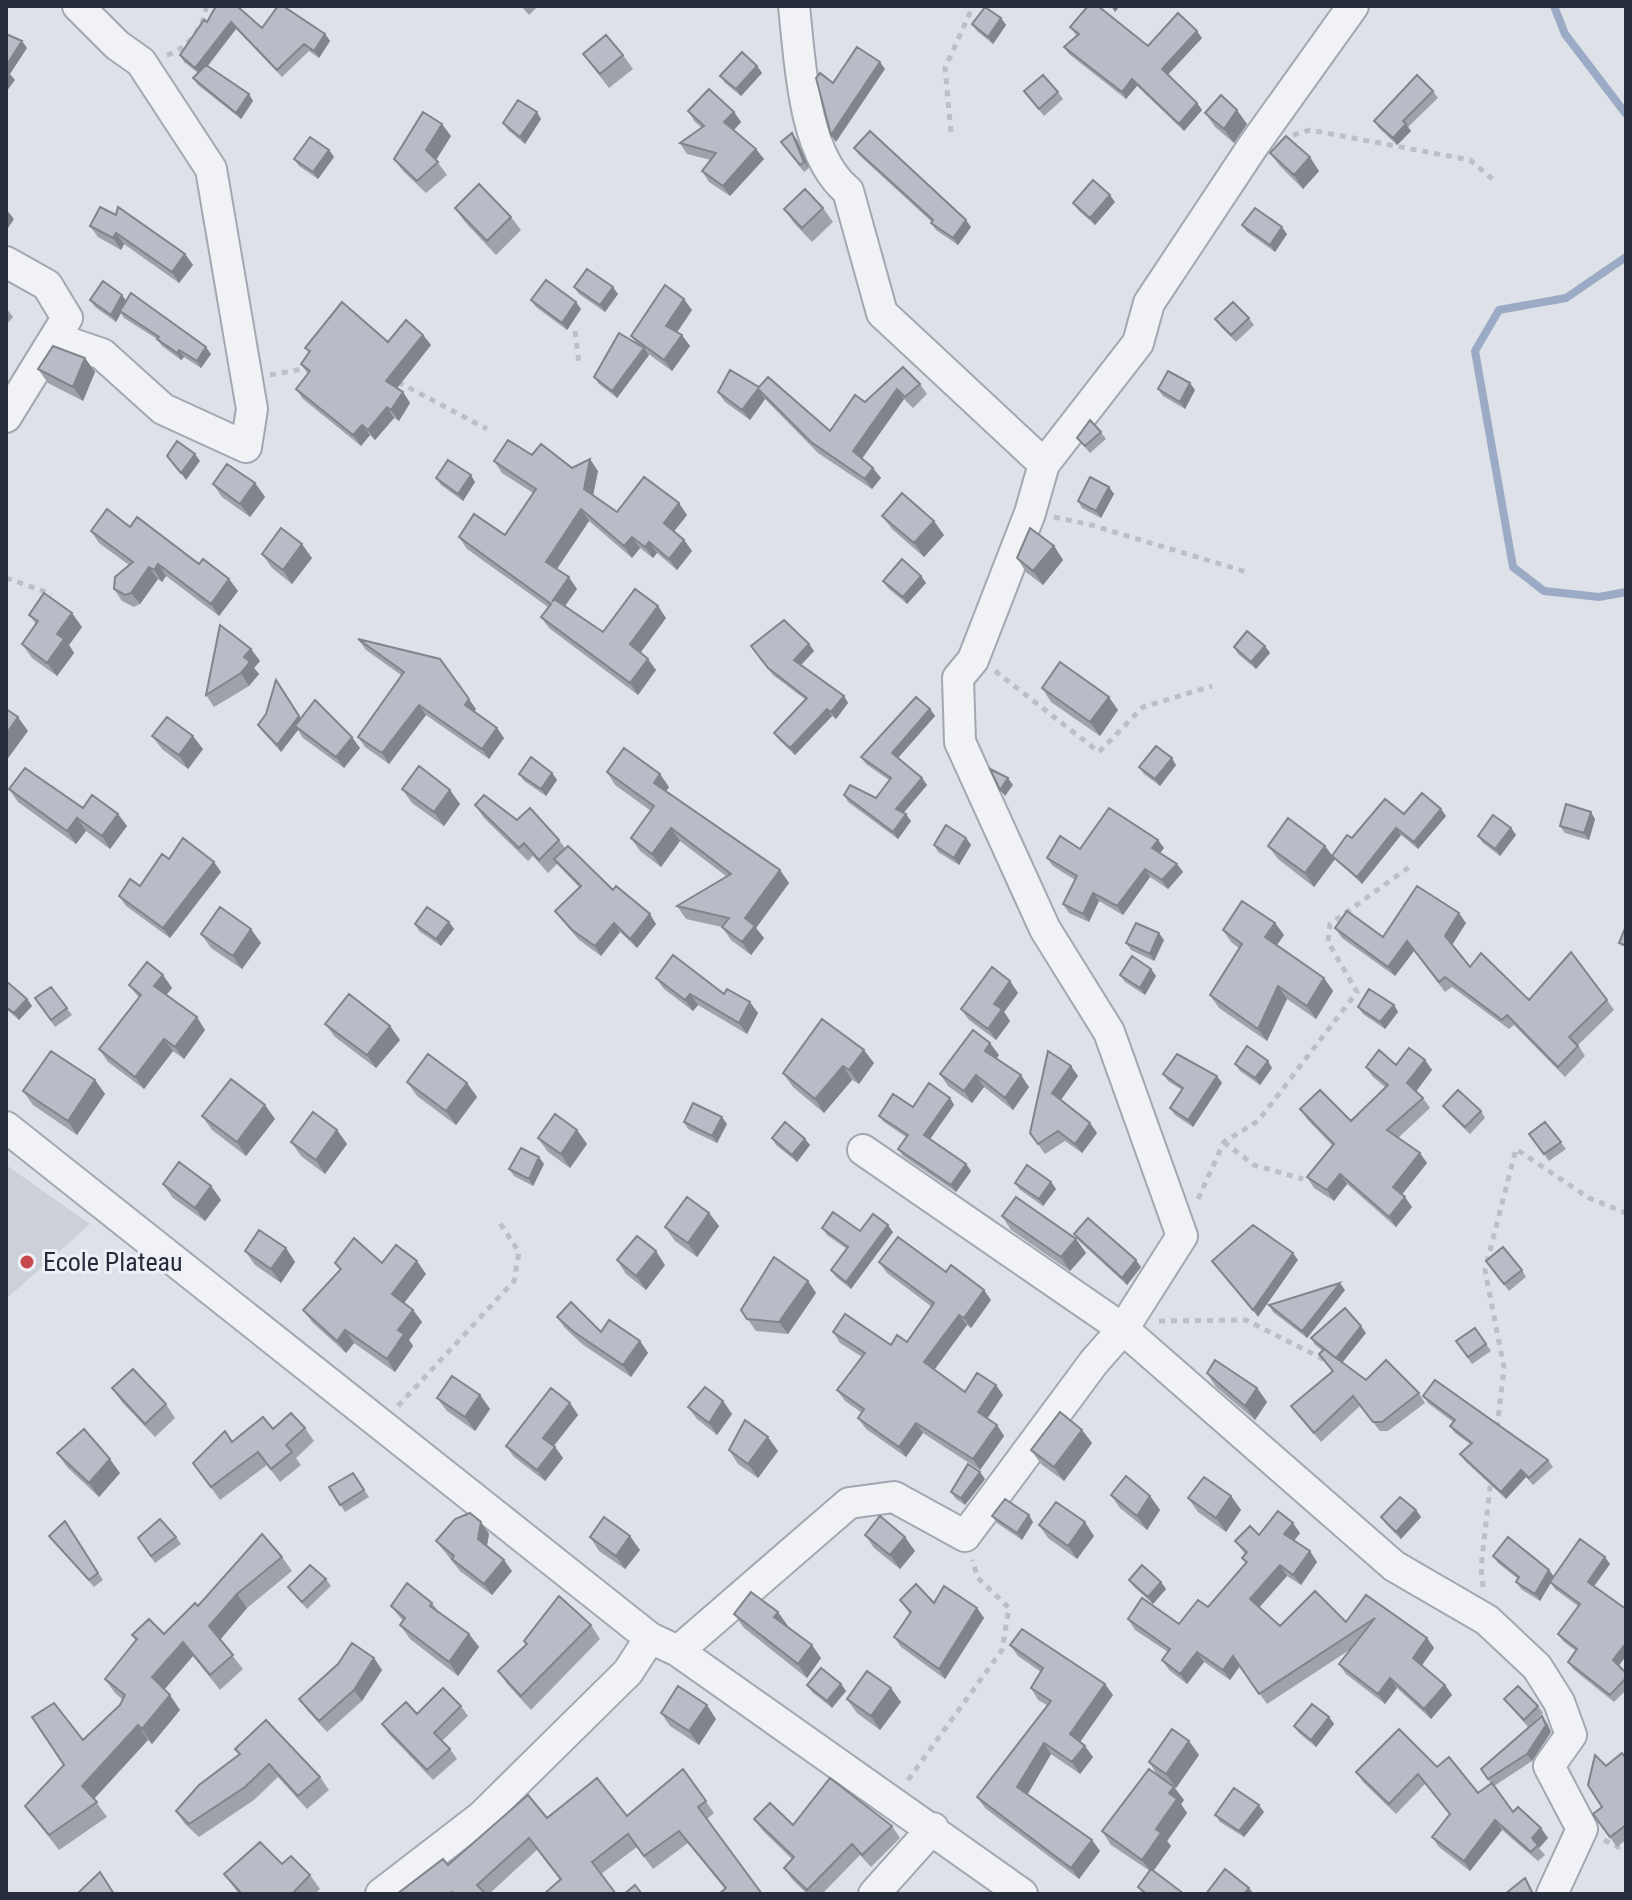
<svg xmlns="http://www.w3.org/2000/svg" width="1632" height="1900" viewBox="0 0 1632 1900" font-family="'Roboto Condensed',sans-serif">
  <style>
    .built { fill: #ccd0d9 }
    .lines { fill: none; stroke-linecap: round; stroke-linejoin: round }
    .stream { stroke: #9babc6; stroke-width: 8 }
    .minor-casing { stroke: #a4a7b1; stroke-width: 34 }
    .path { stroke: #bdbfc6; stroke-width: 5; stroke-dasharray: 6 6; stroke-linecap: butt }
    .minor { stroke: #f1f2f6; stroke-width: 30 }
    .wall { fill: #9fa2ab }
    .shaded-wall { fill: #82848b }
    .building { fill: #b9bcc7; stroke: #82848b; stroke-width: 2 }
    .poi-dot { fill: #c7484d; stroke: #eef0f5; stroke-width: 3 }
    .labels { text-anchor: middle; stroke-width: 6; stroke-linejoin: round; paint-order: stroke }
    .poi-label { font-size: 26px; fill: #282d3d; stroke: #eef0f5; text-anchor: start }
  </style>
  <rect width="100%" height="100%" fill="#dee1e7"/>
  <!-- built -->
  <path class="built" d="M6,1165l84,59 -84,75z"/>
  <g class="lines">
    <!-- stream -->
    <path class="stream" d="M1554,6l11,28 61,80
      M1626,257l-60,41 -67,12 -24,41 38,216 31,24 55,6 27,-5"/>
    <defs>
      <path id="minor" d="M6,262l41,23 20,33 -61,99
        M55,338l47,16 61,55 83,38 6,-38 -41,-240 -70,-107 -24,-17 -39,-39
        M1044,464l94,-121 11,-40 104,-157 100,-140
        M6,1127l644,511 28,13 344,243
        M863,1150l260,179 271,237 93,54 50,47 22,35 12,33 -22,31 33,63 -30,65
        M678,1651l171,-148 45,-6 71,39 129,-174 29,-33 59,-93 -73,-204 -64,-103 -85,-187 -2,-64 15,-18 57,-147 14,-49 -162,-151 -34,-122c-45,-36 -48,-130 -54,-185
        M381,1894l100,-77 147,-145 22,-34
        M874,1894l59,-66"/>
    </defs>
    <!-- minor casing -->
    <use href="#minor" class="minor-casing"/>
    <!-- path -->
    <path class="path" d="M167,55c19,-5 39,-30 39,-49
      M951,132l-6,-64 28,-62
      M1293,135l17,-5 160,30 27,23
      M575,331l4,33
      M270,375l38,-7
      M398,382l89,47
      M1054,517l37,8 159,48
      M6,578l46,16
      M995,671l104,81 44,-45 69,-21
      M1224,1142l30,23 49,14
      M1198,1199l26,-57 34,-21 99,-129 -29,-50 2,-18 82,-59
      M1159,1321l87,-1 81,41
      M398,1406l116,-125 5,-29 -21,-32
      M1497,1428l7,-60 -19,-98 31,-121 73,49 37,15
      M1483,1587l-2,-19 10,-90
      M908,1780l94,-130 7,-42 -31,-30 -6,-18
      M1604,1840l14,7 8,-1"/>
    <!-- minor -->
    <use href="#minor" class="minor"/>
  </g>
  <!-- wall -->
  <path class="wall" d="M521,6h17l-9,9z
    M1001,18l5,7 -13,19 -16,-13 -5,-7z
    M207,22l118,12 5,7 -11,17 -10,-7 -27,26 -46,-48 -28,37 45,35 -12,18 -43,-34 -5,-7 5,-5 -14,-11 -4,-7z
    M1070,27l78,19 54,-8 -34,37 29,28 5,7 -18,21 -47,-45 -11,13 -57,-45 -5,-7 13,-11z
    M583,54l40,1 10,14 -24,19z
    M757,66l5,7 -21,23 -16,-13 -5,-7z
    M1024,91l34,1 5,7 -19,17z
    M1433,91l5,7 -30,29 3,4 -14,14 -18,-17 -5,-7z
    M688,111l46,1 7,10 -7,8 30,29 -34,37 -21,-14 -7,-11 9,-11 -24,-6 -7,-11 22,-15 -7,-6z
    M1205,113l42,11 -13,19 -19,-16z
    M541,119l-16,25 -17,-14 -5,-7z
    M792,133l5,7 12,28 -5,4 -23,-30z
    M451,136l-15,24 11,15 -21,18 -23,-22 -9,-12z
    M854,148l117,79 -13,18 -22,-15 -5,-7 1,-1 -73,-67z
    M329,150l5,7 -16,22 -19,-13 -5,-7z
    M1270,153l49,18 -16,18 -23,-23z
    M1115,202l-20,23 -17,-15 -5,-7z
    M455,208l56,9 10,13 -25,25 -31,-33z
    M823,208l10,14 -21,20 -18,-19 -10,-14z
    M1242,225l45,9 -12,18 -28,-20z
    M90,226l95,28 8,11 -14,18 -55,-39 -3,6 -23,-13z
    M574,287l44,7 -13,18 -26,-18z
    M90,300l36,1 85,53 -10,14 -17,-11 -3,3 -19,-14 -5,-7 -33,-21 -3,-5 -5,9 -21,-15z
    M531,300l50,9 -14,21 -31,-23z
    M6,308l7,9 -7,8z
    M692,310l-15,22 13,14 -18,25 -25,-18 2,2 -32,43 -18,-14 -5,-7 43,-33 -6,-8z
    M1249,318l5,7 -18,17 -16,-16 -5,-7z
    M423,335l8,10 -34,43 6,4 7,11 -11,18 -5,-3 -19,22 -5,-5 -9,11 -58,-47 -7,-10 12,-15 -7,-10 8,-11 -4,-5 83,-6z
    M85,358l10,14 -12,29 -35,-18 -10,-14z
    M730,370l100,61 35,-29 55,-18 7,10 -14,14 -9,-9 -42,60 19,19 -9,11 -54,-36 -53,-54 -15,21 -25,-18 -7,-10z
    M1158,389l37,1 -10,19 -22,-13z
    M1101,432l5,7 -16,14 -13,-15z
    M532,455l40,13 26,3 -5,24 24,17 70,3 -13,16 10,9 8,11 -15,19 -20,-17 -4,5 -13,-10 -8,10 -43,-37 -32,48 20,20 -12,17 38,26 63,-14 -26,35 16,17 -18,25 -89,-67 -8,-11 7,-10 -81,-58 -8,-12 46,-2 28,-42 -31,-20 -8,-12z
    M436,478l39,4 -12,19 -22,-16z
    M255,483l10,14 -15,20 -28,-20 -9,-13z
    M1109,487l5,7 -13,24 -19,-10 -4,-7z
    M882,516l62,19 -20,22 -32,-28z
    M130,527l99,52 9,12 -19,25 -53,-40 -4,6 -4,-3 -18,25 -6,3 -12,-6 -8,-12 15,-24 -30,-22 -8,-12z
    M1054,546l9,14 -20,25 -17,-13 -9,-14z
    M262,554l50,4 -20,26 -20,-16z
    M921,576l5,7 -19,21 -19,-16 -5,-7z
    M29,615l53,12 -13,18 5,8 -17,23 -25,-18 -10,-14 14,-20z
    M358,639l118,70 -2,3 23,16 7,10 -15,21 -63,-44 -37,49 -24,-17 -7,-10 43,-62 -35,-25z
    M809,644l5,7 -13,14 43,31 4,7 -12,16 -4,-3 -37,39 -16,-15 -5,-7 32,-33 -33,-25 -17,-22z
    M1265,646l5,7 -14,16 -18,-15 -4,-7z
    M251,649l9,12 -6,7 5,6 -10,12 -35,21 -8,-12z
    M276,680l25,39 59,29 -16,20 -41,-30 -5,-8 -17,22 -18,-20 -5,-7 8,-11z
    M1042,688l76,22 -18,26 -49,-34z
    M930,709l5,7 -37,42 24,20 5,7 -24,28 8,8 -13,18 -50,-37 -4,-7 32,3 13,-18 -23,-16 -5,-7z
    M152,736l51,13 -15,20 -26,-20z
    M1176,765l-16,21 -16,-12 -5,-7z
    M607,772l62,15 -3,4 114,79 9,13 -33,45 8,10 -13,17 -20,-15 -9,-13 -36,-8 -9,-13 49,-30 -46,-35 -19,26 -21,-16 -9,-13 20,-27 -36,-26z
    M552,773l5,7 -11,16 -22,-15 -5,-7z
    M9,789l74,19 35,6 9,12 -17,23 -24,-18 -10,13 -58,-42z
    M402,789l58,15 -16,22 -32,-23z
    M475,805l42,15 42,20 6,8 48,42 43,34 -19,24 -17,-16 -19,24 -23,-17 -23,-28 24,-24 -22,-23 -9,9 -15,-17 -5,5 -44,-43z
    M1441,809l5,7 -28,33 -17,-14 -39,49 -27,-25 -21,28 -36,-28 -10,-13 64,10 20,-18 52,-24z
    M1595,819l-6,21 -24,-7 -5,-7z
    M1511,828l5,7 -16,21 -17,-13 -5,-7z
    M966,838l5,7 -12,20 -21,-13 -4,-7z
    M1158,840l6,8 -4,5 17,11 6,8 -15,17 -18,-12 -27,38 -24,-14 -10,21 -20,-9 -6,-9 12,-24 -22,-14 -6,-8 33,-9z
    M169,859l45,3 7,10 -51,66 -44,-32 -7,-10 21,-10z
    M449,922l5,7 -13,17 -22,-15 -4,-7z
    M1275,923l9,12 -7,10 47,33 9,13 -17,28 -29,-20 -20,42 -48,-33 -9,-13 29,-47 -8,-6 -8,-12z
    M1466,923l-14,22 18,22 59,33h78l7,10 -36,35 7,11 -20,21 -51,-52 -5,4 -57,-42 -7,5 -31,-41 -19,25 -53,-38 -7,-10 48,9z
    M201,934l60,9 -19,26 -31,-21z
    M1164,940l-10,21 -23,-11 -5,-7z
    M1151,969l5,7 -11,19 -20,-13 -5,-7z
    M163,975l9,13 -6,7 39,35 -21,29 -11,-8 -29,38 -36,-27 -9,-13 40,-51 -10,-13z
    M656,978l68,16 34,19 -11,21 -49,-29 -5,6 -29,-22z
    M6,981l21,18 5,7 -13,14 -13,-11z
    M1010,981l8,12 -14,19 6,9 -14,19 -27,-20 -8,-11z
    M51,987l21,28 -17,12 -20,-29z
    M1394,1005l4,7 -13,17 -22,-15 -5,-7z
    M325,1024l65,2 10,14 -24,28 -41,-31z
    M999,1055l-3,4 33,28 -16,23 -29,-23 -12,16 -24,-17 -8,-12z
    M1425,1060l7,10 -16,21 7,7 7,10 -32,30 29,25 -25,31 10,13 -16,20 -49,-43 -13,17 -20,-13 -7,-11 26,-31 -26,-27 -7,-10 51,12 34,-34 -12,-10 -7,-10 30,-2z
    M874,1063l-15,21 -7,-4 -28,33 -31,-26 -10,-14z
    M1235,1064l37,4 -12,17 -20,-14z
    M1163,1074l54,2 5,7 -29,44 -18,-12 -5,-7 12,-18 -14,-9z
    M1078,1076l-17,24 29,23 7,10 -15,20 -17,-12 -20,13 -15,-21z
    M95,1080l10,14 -28,41 -44,-30 -10,-14z
    M407,1082l60,1 10,14 -21,28 -39,-29z
    M950,1098l4,7 -24,34 36,25 5,7 -15,21 -53,-36 -5,-7 8,-12 -22,-15 -5,-6z
    M265,1105l10,14 -29,37 -34,-26 -10,-14z
    M1443,1106l38,5 4,7 -15,16 -22,-21z
    M684,1122l43,2 -10,19 -29,-14z
    M1545,1122l21,27 -17,12 -20,-27z
    M337,1130l10,14 -22,30 -24,-18 -10,-14z
    M577,1130l10,14 -17,24 -22,-16 -10,-14z
    M772,1138l33,1 5,6 -13,17 -21,-17z
    M544,1164l-11,22 -19,-10 -5,-7z
    M1051,1182l5,7 -13,17 -24,-17 -4,-6z
    M163,1184l48,2 10,14 -16,21 -32,-23z
    M709,1213l10,13 -22,31 -22,-16 -10,-14z
    M1002,1216l74,23 10,14 -16,18 -59,-41z
    M822,1228l71,4 -42,57 -15,-12 -5,-7 16,-21 -20,-14z
    M1074,1234l67,33 -14,18 -48,-44z
    M286,1248l9,14 -14,21 -26,-18 -10,-14z
    M617,1260l48,5 -19,25 -20,-16z
    M1486,1261l36,9 4,7 -17,14z
    M879,1262l67,10 45,28 -20,28 -4,-3 -33,45 31,22 38,3 -16,23 10,7 7,11 -24,34 -57,-37 -17,24 -40,-28 -8,-11 4,-5 -17,-12 -8,-11 25,-33 -22,-14 -7,-11 58,13 16,-3 25,-35 -45,-34z
    M335,1263h47l44,11 -22,29 9,7 9,12 -13,18 4,6 -18,26 -41,-29 -8,10 -34,-31 -9,-12 37,-40z
    M808,1281l8,12 -28,41 -32,-3 -15,-21z
    M1345,1290l-38,48 -34,-26 -4,-7z
    M557,1317l44,15 39,9 8,12 -17,24 -49,-33 -17,-16z
    M1475,1328l16,23 -19,13 -16,-23z
    M1366,1333l-24,30 24,17 53,13 6,10 -37,28h-8l-20,-25 -39,36 -30,-36 41,-35 -13,-17 4,-3 -8,-6 -4,-7z
    M1207,1373l50,15 10,14 -12,18 -39,-33z
    M112,1388l54,16 9,14 -20,19 -33,-35z
    M480,1395l10,14 -15,22 -28,-20 -10,-13z
    M1423,1396l125,64 5,7 -20,18 -7,-8 -20,22 -41,-38 -5,-7 10,-10 -15,-11 -5,-7 3,-4 -25,-19z
    M723,1401l9,13 -15,21 -20,-16 -9,-12z
    M570,1403l8,12 -24,31 9,12 -18,23 -31,-24 -8,-11z
    M305,1428l9,13 -18,17 5,7 -21,17 -13,-17 -47,35 -27,-37 39,-21 41,-13z
    M1082,1430l10,13 -28,38 -23,-17 -10,-14z
    M729,1450l49,1 -20,27 -20,-14z
    M57,1453l63,20 -21,24 -32,-30z
    M353,1473l16,24 -24,15 -16,-25z
    M985,1479l-20,26 -9,-6 -5,-7z
    M1111,1495l39,1 10,14 -13,20 -27,-22z
    M1231,1496l10,14 -15,22 -28,-20 -10,-14z
    M1416,1510l5,7 -20,22 -15,-15 -5,-7z
    M992,1516l41,6 -11,18 -25,-17z
    M65,1521l38,59 -9,7 -45,-51z
    M481,1522l8,12 -2,12 25,25 -20,24 -32,-24 -24,-30z
    M1039,1525l55,11 -17,23 -29,-21z
    M1300,1533l-6,8 23,21 -16,23 -14,-9 -28,31 21,19 66,-4 20,-27 61,43 7,10 -12,17 23,20 7,10 -21,24 -34,-31 -12,16 -39,-30 -7,-10 12,-15 -84,55 -27,-38 -10,14 -26,-18 -17,22 -18,-14 -7,-10 6,-8 -33,-22 -7,-11 51,5 29,-17 38,-43 -4,-6 3,-4 -10,-13 24,-6z
    M865,1535l50,16 -15,18 -26,-21z
    M176,1537l5,7 -26,19 -17,-25z
    M590,1537l50,13 -15,19 -26,-18z
    M1493,1556l56,14 5,7 56,-13 -16,22 25,79 7,8v17l-12,12 -41,-33 -5,-7 8,-11 -13,-10 -5,-7 20,-28 -23,-17 -4,-6 -11,18 -19,-12 -5,-7 2,-3 -20,-16z
    M282,1557l10,14 -45,37 -27,32 23,29 -23,21 -27,-34 -29,34 16,20 -28,34 -4,-4 -54,59 13,18 -48,33 -34,-44 39,-41 19,-25 37,-35 3,-5 -8,-7 -10,-14 31,-38 -4,-6 32,-1 34,-28z
    M326,1579l5,7 -24,23 -19,-22z
    M1129,1580l32,2 5,7 -13,15 -19,-17z
    M900,1600l77,8 7,10 -39,61 -44,-32 -7,-10 16,-23z
    M432,1603l7,9 30,22 10,13 -21,29 -48,-37 -10,-14 3,-4 -12,-15z
    M734,1614l54,12 -1,1 34,31 -14,20 -63,-50z
    M591,1625l9,14 -69,71 -23,-25 -10,-14 28,-26 -2,-4z
    M1010,1645l103,50 -33,47 13,15 -13,17 -29,-20 -23,40 64,46 8,11 -21,28 -94,-71 -8,-11 70,-92 -9,-5 -7,-12 10,-16 -23,-16z
    M374,1658l8,12 -20,31 -35,31 -20,-22 -8,-11 39,-35z
    M841,1684l5,7 -14,17 -20,-16 -5,-7z
    M847,1699l54,3 -21,28 -23,-17z
    M1504,1699l34,7 5,7 -15,14z
    M461,1706l7,10 -26,25 8,8 7,10 -24,21 -44,-46 -7,-10 35,-10z
    M661,1713l55,6 -17,26 -29,-19z
    M1329,1717l5,7 -18,23 -17,-14 -5,-7z
    M1547,1723l4,9 -19,29 -38,25 19,26 35,26 -9,10 6,7 -7,6 -36,-31 -32,41 -31,-24 -7,-10 17,-23 -24,-30 -29,30 -33,-32 -7,-10 81,-5 41,26 13,-9 -10,-15z
    M1189,1741l10,14 -23,33 -2,-1 10,13 -3,4 6,9 -20,28 4,5 -18,25 31,23h-41l-5,-7 12,-16 -39,-26 -9,-14 56,-55 -9,-14z
    M235,1749l85,28 9,13 -22,19 -29,-32 -24,23 -55,37 -14,-13 -9,-13 63,-57z
    M1626,1758v82l-9,7 -24,-33 9,-7 4,-41z
    M683,1769l31,44 -7,6 55,75 -37,-5 -37,-46 -35,26 -16,-22 -36,27 -41,6 -23,-30 -48,44h-92l51,-29 99,-47 80,-2z
    M1264,1812l-20,25 -24,-15 -5,-7z
    M754,1819l39,6 99,1 8,12 -29,29 -11,-12 -38,39h-15l-15,-15 -8,-11 8,-9 -29,-28z
    M282,1864l28,11 10,14 -5,5h-76l-15,-20z"/>
  <!-- shaded-wall -->
  <path class="shaded-wall" d="M1111,6h9l-5,6z
    M1001,18l5,7 -13,19 -5,-7z
    M231,22l5,7 -36,46 -5,-7z
    M1197,31l5,7 -36,38 -4,-7z
    M325,34l5,7 -11,17 -5,-7z
    M22,41l5,7 -17,26 5,6 -9,12v-26z
    M880,62l5,7 -49,73 -5,-7z
    M757,66l5,7 -21,23 -5,-7z
    M1132,79l5,7 -11,13 -4,-7z
    M249,94l4,7 -12,18 -5,-6z
    M1197,103l5,7 -18,21 -5,-7z
    M1237,110l10,14 -13,19 -10,-14z
    M537,112l4,7 -16,25 -5,-7z
    M734,112l7,10 -9,10 -8,-10z
    M442,124l9,12 -17,27 -8,-13z
    M1406,124l5,7 -14,14 -4,-7z
    M792,133l5,7 12,28 -5,-6z
    M756,149l8,10 -34,37 -7,-10z
    M329,150l5,7 -16,22 -5,-7z
    M1310,157l9,14 -16,18 -9,-14z
    M1110,195l5,7 -20,23 -5,-7z
    M6,209l8,10 -8,12z
    M966,220l5,7 -13,18 -5,-7z
    M1282,227l5,7 -12,18 -5,-7z
    M116,233l8,11 -3,6 -8,-12z
    M185,254l8,11 -14,18 -7,-11z
    M613,287l5,7 -13,18 -5,-7z
    M122,295l5,7 -11,20 -5,-7z
    M684,299l8,11 -18,27 -8,-11z
    M576,302l5,7 -14,21 -5,-7z
    M423,335l8,10 -37,47 -8,-11z
    M682,335l8,11 -18,25 -8,-11z
    M206,347l5,7 -10,14 -4,-7z
    M644,348l5,7 -32,43 -5,-7z
    M179,350l5,7 -3,3 -4,-7z
    M85,358l10,14 -12,29 -10,-14z
    M1190,383l5,7 -10,19 -5,-7z
    M758,389l7,10 -15,21 -8,-10z
    M897,389l7,10 -44,62 -7,-10z
    M403,392l7,11 -11,18 -8,-11z
    M387,407l7,11 -19,22 -7,-10z
    M362,425l8,10 -9,11 -8,-11z
    M195,454l5,7 -14,19 -5,-7z
    M590,459l8,12 -6,29 -8,-11z
    M873,468l8,10 -9,11 -7,-10z
    M471,475l4,7 -12,19 -5,-7z
    M255,483l10,14 -15,20 -10,-13z
    M1109,487l5,7 -13,24 -5,-7z
    M679,503l8,12 -15,19 -8,-11z
    M581,509l8,12 -35,52 -8,-11z
    M934,521l10,14 -20,22 -10,-14z
    M632,537l8,11 -8,10 -8,-12z
    M684,540l8,11 -15,19 -8,-11z
    M649,542l8,11 -4,5 -8,-11z
    M302,544l10,14 -20,26 -9,-14z
    M1054,546l9,14 -20,25 -10,-14z
    M158,564l8,12 -4,6 -8,-12z
    M149,567l9,12 -18,25 -9,-11z
    M921,576l5,7 -19,21 -4,-7z
    M569,577l8,12 -17,24 -8,-11z
    M229,579l9,12 -19,25 -8,-12z
    M658,606l8,12 -28,38 -8,-12z
    M72,613l10,14 -13,18 5,8 -17,23 -10,-13 10,-29z
    M809,644l5,7 -15,16 -5,-7z
    M1265,646l5,7 -14,16 -5,-7z
    M251,649l9,12 -6,7 5,6 -10,12 -8,-13 3,-16z
    M648,659l8,11 -18,25 -8,-12z
    M276,680l28,43 -9,3 3,4 -17,22 -4,-7z
    M844,696l4,7 -12,16 -5,-7z
    M1109,697l9,13 -18,26 -10,-14z
    M469,699l7,10 -4,7 -7,-11z
    M419,705l7,10 -37,49 -7,-11z
    M827,709l5,7 -37,39 -5,-7z
    M930,709l5,7 -38,43 -5,-6z
    M18,717l10,14 -22,30v-27z
    M497,728l7,10 -15,21 -7,-10z
    M193,736l10,13 -15,20 -9,-14z
    M352,737l8,11 -16,20 -8,-11z
    M1172,758l4,7 -16,21 -5,-7z
    M552,773l5,7 -11,16 -5,-7z
    M660,774l9,13 -6,9 -9,-13z
    M922,778l5,7 -26,31 -5,-7z
    M1008,778l5,7 -8,11 -5,-6z
    M450,790l10,14 -16,22 -10,-14z
    M1441,809l5,7 -28,33 -4,-7z
    M1591,812l4,7 -6,21 -5,-7z
    M118,814l9,12 -17,23 -8,-13z
    M906,814l5,7 -13,18 -5,-7z
    M77,818l9,13 -10,13 -9,-13z
    M671,828l9,13 -19,26 -9,-13z
    M1396,828l5,7 -39,49 -5,-7z
    M1511,828l5,7 -16,21 -5,-7z
    M966,838l5,7 -12,20 -5,-7z
    M1158,840l6,8 -6,8 -6,-8z
    M1325,846l10,13 -21,28 -9,-14z
    M214,862l7,10 -51,66 -7,-10z
    M1177,864l6,8 -15,17 -6,-9z
    M1145,869l5,8 -27,38 -6,-9z
    M780,870l9,13 -33,45 8,10 -13,17 -9,-13 3,-24z
    M1093,893l6,8 -10,21 -6,-8z
    M1459,913l7,10 -14,22 -7,-9z
    M650,914l6,10 -19,24 -7,-9z
    M449,922l5,7 -13,17 -5,-7z
    M614,923l6,9 -19,24 -6,-10z
    M1275,923l9,12 -10,14 -9,-12z
    M251,929l10,14 -19,26 -9,-13z
    M1159,933l5,7 -10,21 -4,-7z
    M1407,941l7,10 -19,25 -7,-9z
    M1151,969l5,7 -11,19 -5,-7z
    M163,975l9,13 -9,11 -9,-13z
    M1324,978l9,13 -17,28 -9,-13z
    M1010,981l8,12 -14,19 6,9 -14,19 -8,-11 6,-25z
    M1278,986l9,13 -20,42 -9,-12z
    M690,994l8,11 -5,6 -8,-11z
    M27,999l5,7 -13,14 -5,-7z
    M750,1002l8,11 -11,21 -8,-11z
    M1394,1005l4,7 -13,17 -5,-7z
    M197,1017l8,13 -21,29 -9,-12z
    M390,1026l10,14 -24,28 -9,-13z
    M164,1039l9,12 -29,38 -9,-12z
    M990,1043l9,12 -6,8 -8,-12z
    M864,1050l10,13 -15,21 -10,-14z
    M1425,1060l7,10 -17,23 -8,-10z
    M1268,1061l4,7 -12,17 -5,-7z
    M843,1066l9,14 -28,33 -9,-14z
    M1071,1066l7,10 -19,26 -7,-9z
    M976,1075l8,12 -12,16 -8,-12z
    M1021,1075l8,12 -16,23 -8,-12z
    M1217,1076l5,7 -29,44 -5,-7z
    M95,1080l10,14 -28,41 -9,-14z
    M467,1083l10,14 -21,28 -10,-14z
    M950,1098l4,7 -26,37 -4,-7z
    M265,1105l10,14 -29,37 -9,-14z
    M722,1117l5,7 -10,19 -5,-7z
    M1090,1123l7,10 -15,20 -7,-9z
    M337,1130l10,14 -22,30 -9,-14z
    M577,1130l10,14 -17,24 -9,-14z
    M805,1139l5,6 -13,17 -5,-7z
    M1420,1153l7,10 -27,34 -7,-10z
    M539,1157l5,7 -11,22 -4,-7z
    M966,1164l5,7 -15,21 -5,-7z
    M1340,1174l7,10 -13,17 -7,-11z
    M1051,1182l5,7 -13,17 -4,-7z
    M211,1186l10,14 -16,21 -10,-13z
    M1405,1197l7,10 -16,20 -7,-10z
    M709,1213l10,13 -22,31 -9,-14z
    M888,1225l5,7 -42,57 -5,-7z
    M1076,1239l10,14 -16,18 -9,-14z
    M286,1248l9,14 -14,21 -10,-14z
    M656,1251l9,14 -19,25 -10,-14z
    M1293,1253l5,7 -40,57 -5,-7z
    M1136,1260l5,7 -14,18 -5,-7z
    M417,1261l9,13 -25,33 -9,-13z
    M808,1281l8,12 -28,41 -9,-12z
    M1340,1283l5,7 -38,48 -5,-7z
    M984,1290l7,10 -20,28 -7,-10z
    M413,1310l9,12 -13,18 4,6 -18,26 -8,-13 11,-29z
    M959,1315l8,10 -35,48 -8,-11z
    M1361,1326l5,7 -26,32 -5,-7z
    M345,1330l9,13 -8,10 -9,-12z
    M640,1341l8,12 -17,24 -8,-12z
    M996,1385l7,10 -18,27 -7,-10z
    M1257,1388l10,14 -12,18 -10,-14z
    M480,1395l10,14 -15,22 -10,-14z
    M723,1401l9,13 -15,21 -8,-12z
    M570,1403l8,12 -27,34 -8,-11z
    M916,1423l7,10 -17,24 -7,-10z
    M997,1425l7,11 -24,34 -7,-11z
    M1082,1430l10,13 -28,38 -10,-14z
    M768,1437l10,14 -20,27 -10,-14z
    M555,1447l8,11 -18,23 -8,-11z
    M110,1459l10,14 -21,24 -10,-14z
    M1521,1470l5,7 -20,22 -5,-7z
    M980,1472l5,7 -20,26 -4,-7z
    M1150,1496l10,14 -13,20 -10,-14z
    M1231,1496l10,14 -15,22 -10,-14z
    M1416,1510l5,7 -20,22 -5,-7z
    M1029,1515l4,7 -11,18 -5,-7z
    M481,1522l8,12 -3,16 -8,-11z
    M1085,1522l9,14 -17,23 -9,-13z
    M1293,1523l7,10 -9,11 -7,-10z
    M630,1536l10,14 -15,19 -9,-13z
    M905,1537l10,14 -15,18 -10,-14z
    M1310,1551l7,11 -16,23 -8,-10z
    M1605,1557l5,7 -18,25 -4,-7z
    M504,1560l8,11 -20,24 -8,-11z
    M1280,1565l7,11 -30,34 -7,-11z
    M1549,1570l5,7 -14,24 -5,-7z
    M1161,1582l5,7 -13,15 -5,-7z
    M237,1594l10,14 -28,33 -10,-15z
    M977,1608l7,10 -39,61 -6,-10z
    M778,1612l10,14 -5,5 -9,-14z
    M469,1634l10,13 -21,29 -9,-14z
    M1427,1638l7,10 -14,20 -7,-10z
    M183,1642l10,14 -31,36 -10,-15z
    M1626,1643v13l-8,11 -5,-7z
    M812,1645l9,13 -14,20 -9,-14z
    M1197,1652l7,10 -17,22 -7,-10z
    M1233,1656l7,10 -10,14 -7,-10z
    M374,1658l8,12 -20,31 -8,-11z
    M1390,1678l7,10 -12,16 -7,-10z
    M841,1684l5,7 -14,17 -5,-7z
    M1105,1684l8,11 -35,50 -8,-11z
    M1445,1685l7,10 -21,24 -7,-10z
    M891,1688l10,14 -21,28 -9,-14z
    M170,1695l10,15 -28,34 -10,-15z
    M707,1705l9,14 -17,26 -10,-14z
    M1542,1716l5,7 4,9 -19,29 -5,-7z
    M1329,1717l5,7 -18,23 -5,-7z
    M138,1725l10,15 -56,61 -10,-15z
    M1189,1741l10,14 -23,33 -10,-14z
    M1044,1743l7,11 -26,44 -8,-11z
    M1085,1746l8,11 -13,17 -8,-12z
    M1174,1787l10,13 -3,4 6,9 -20,28 4,5 -19,27 -10,-13 14,-31 13,-36z
    M1259,1805l5,7 -20,25 -5,-6z
    M1495,1820l7,10 -32,41 -6,-10z
    M1541,1828l7,10 -9,10 -7,-10z
    M1092,1840l8,11 -21,28 -8,-11z
    M1249,1888l5,6h-10z"/>
  <!-- building -->
  <path class="building" d="M216,6h21l25,22 16,-22h5l42,28 -11,17 -10,-7 -27,26 -46,-48 -36,46 -15,-13 24,-35 3,2z
    M1088,6h10l50,40 30,-33 19,18 -35,38 35,34 -18,21 -47,-45 -10,13 -58,-45 15,-13 -9,-7z
    M985,7l16,11 -13,19 -16,-13z
    M6,34l16,7 -16,25z
    M606,35l17,20 -23,19 -17,-20z
    M857,47l23,15 -49,73 -15,-57 4,-5 13,10z
    M742,52l15,14 -21,23 -16,-13z
    M206,65l43,29 -13,19 -43,-35z
    M1043,75l15,17 -19,17 -15,-18z
    M1417,75l16,16 -30,30 3,3 -13,14 -19,-17z
    M709,89l25,23 -10,10 32,27 -33,37 -21,-15 14,-18 -36,-10 24,-17 -16,-15z
    M1221,95l16,15 -13,19 -19,-16z
    M518,100l19,12 -17,25 -17,-14z
    M423,112l19,12 -16,26 12,12 -21,19 -23,-22z
    M870,131l96,89 -13,18 -22,-15 2,-3 -79,-72z
    M792,133l12,29 -4,3 -19,-23z
    M1286,136l24,21 -16,18 -24,-22z
    M310,137l19,13 -16,22 -19,-13z
    M1093,180l17,15 -20,23 -17,-15z
    M479,184l32,33 -24,24 -32,-33z
    M805,189l18,19 -21,20 -18,-19z
    M100,207l16,8 2,-8 67,47 -13,18 -56,-39 -3,5 -23,-12z
    M1255,208l27,19 -12,18 -28,-20z
    M587,269l26,18 -13,18 -26,-18z
    M546,280l30,22 -14,21 -31,-23z
    M103,281l19,14 -11,20 -21,-15z
    M665,285l19,14 -18,27 16,9 -18,25 -33,-24z
    M131,293l75,54 -9,14 -18,-11 -2,3 -20,-14 2,-2 -39,-26z
    M342,302l46,40 18,-22 17,15 -37,46 17,11 -12,18 -4,-3 -19,23 -6,-5 -9,10 -57,-46 14,-18 -9,-7 9,-13 -5,-3z
    M1233,302l16,16 -18,17 -16,-16z
    M619,333l25,15 -32,43 -18,-14z
    M53,346l32,12 -12,29 -35,-18z
    M903,367l17,17 -15,13 -8,-8 -44,62 20,17 -8,11 -54,-37 -53,-53 -16,21 -24,-18 12,-22 29,17 9,-10 62,54 25,-36 10,7z
    M1168,371l22,12 -10,19 -22,-13z
    M1090,420l11,12 -16,14 -8,-8z
    M508,440l24,15 9,-11 31,24 18,-9 -6,30 33,23 27,-35 35,26 -15,20 20,17 -15,19 -20,-17 -4,5 -13,-10 -8,9 -43,-37 -35,53 23,15 -17,25 2,-3 49,33 32,-43 23,17 -28,38 18,15 -18,24 -89,-66 10,-13 -92,-67 15,-23 31,21 31,-46 -42,-28z
    M177,441l18,13 -14,19 -14,-17z
    M448,460l23,15 -13,19 -22,-16z
    M227,464l28,19 -15,21 -27,-20z
    M1090,477l19,10 -13,24 -18,-10z
    M902,493l32,28 -20,22 -32,-27z
    M107,509l23,18 7,-10 62,47 4,-5 26,20 -18,25 -53,-40 -4,6 -5,-3 -18,26 -6,2 -11,-6 1,-12 18,-15 -42,-31z
    M281,528l21,16 -19,26 -21,-16z
    M1030,528l24,18 -21,25 -16,-13z
    M902,559l19,17 -18,21 -20,-16z
    M44,593l28,20 -15,21 7,5 -17,24 -25,-19 16,-23 -9,-6z
    M784,620l25,24 -15,16 50,36 -13,16 -4,-3 -37,39 -16,-15 33,-35 -39,-30 -17,-22z
    M220,625l31,24 -7,8 6,5 -9,11 -35,22z
    M1247,631l18,15 -14,16 -17,-15z
    M358,639l82,20 29,40 -4,6 32,23 -15,21 -63,-44 -37,48 -24,-16 46,-65z
    M1060,662l49,35 -19,25 -48,-34z
    M276,680l23,36 -22,29 -19,-20 8,-11z
    M916,697l14,12 -38,44 30,25 -26,31 10,5 -13,18 -49,-37 6,-10 26,13 15,-20 -30,-21z
    M315,700l37,37 -16,20 -41,-31z
    M6,709l12,8 -12,17z
    M167,717l26,19 -14,19 -27,-19z
    M1156,746l16,12 -17,21 -16,-12z
    M624,748l36,26 -6,9 126,87 -35,48 10,8 -13,16 -20,-15 7,-9 -52,-12 54,-32 -60,-46 -19,26 -21,-16 23,-32 -47,-34z
    M531,757l21,16 -11,16 -22,-15z
    M419,766l31,24 -16,22 -32,-23z
    M25,768l58,40 9,-13 26,19 -16,22 -25,-18 -10,13 -58,-42z
    M990,769l18,9 -8,12z
    M1422,793l19,16 -27,33 -18,-14 -39,49 -25,-21 15,-21 5,3 33,-39 19,15z
    M484,795l33,25 13,-12 29,32 -20,20 -15,-17 -5,5 -44,-43z
    M1566,804l25,8 -7,21 -24,-7z
    M1109,808l49,32 -6,8 25,16 -15,16 -17,-11 -28,37 -24,-13 -10,21 -20,-10 14,-28 -30,-18 13,-22 20,13z
    M1493,815l18,13 -16,21 -17,-13z
    M1288,818l37,28 -20,27 -37,-27z
    M946,825l20,13 -12,20 -20,-13z
    M183,838l31,24 -51,66 -44,-32 11,-17 10,7 22,-32 7,5z
    M568,846l45,44 3,-4 34,28 -20,25 -16,-16 -19,23 -23,-16 -17,-19 26,-25 -27,-27z
    M1417,886l42,27 -14,23 25,31 11,-14 48,47 42,-48 36,48 -38,37 9,9 -20,21 -51,-52 -5,5 -57,-43 -6,5 -32,-41 -19,26 -53,-39 12,-17 36,26z
    M1242,901l33,22 -10,14 59,41 -17,28 -29,-20 -20,43 -48,-34 32,-51 -19,-14z
    M220,907l31,22 -18,27 -32,-22z
    M427,907l22,15 -13,17 -21,-15z
    M1136,923l23,10 -9,21 -24,-11z
    M1626,926v20l-7,-3z
    M673,955l51,39 3,-5 23,13 -11,21 -49,-29 -5,6 -29,-22z
    M1132,956l19,13 -11,19 -20,-13z
    M147,962l16,13 -9,11 43,31 -22,30 -11,-8 -29,38 -36,-28 42,-54 -12,-10z
    M992,967l18,14 -16,23 8,5 -14,20 -27,-20z
    M6,981l21,18 -13,14 -8,-6z
    M51,987l16,21 -16,12 -16,-22z
    M1369,989l25,16 -14,17 -22,-15z
    M349,994l41,32 -23,29 -42,-31z
    M822,1019l42,31 -15,20 -6,-4 -28,33 -32,-26z
    M973,1030l17,13 -5,8 36,24 -16,23 -29,-23 -12,16 -24,-17z
    M1247,1046l21,15 -13,17 -20,-14z
    M1409,1048l16,12 -18,23 16,15 -36,32 33,23 -27,34 12,10 -16,20 -49,-43 -13,16 -20,-13 27,-33 -34,-35 20,-19 31,31 37,-36 -22,-18 13,-17 17,15z
    M51,1051l44,29 -27,41 -45,-30z
    M1048,1051l23,15 -19,27 38,30 -15,21 -17,-13 -20,13 -8,-11z
    M428,1054l39,29 -21,28 -39,-29z
    M1177,1054l40,22 -29,44 -18,-12 13,-20 -20,-14z
    M231,1079l34,26 -28,37 -35,-26z
    M929,1083l21,15 -26,37 42,29 -15,21 -53,-36 10,-14 -29,-19 14,-22 20,13z
    M1458,1090l23,21 -16,16 -22,-21z
    M693,1103l29,14 -10,19 -28,-14z
    M313,1112l24,18 -21,30 -25,-18z
    M555,1114l22,16 -16,24 -23,-16z
    M785,1122l20,17 -13,16 -20,-17z
    M1545,1122l16,20 -17,12 -15,-20z
    M521,1148l18,9 -10,22 -20,-10z
    M179,1162l32,24 -16,22 -32,-24z
    M1027,1165l24,17 -12,17 -24,-16z
    M687,1197l22,16 -21,30 -23,-16z
    M1016,1197l60,42 -15,18 -59,-41z
    M833,1212l27,19 13,-17 15,11 -42,57 -15,-12 17,-23 -26,-19z
    M1088,1218l48,42 -14,18 -48,-44z
    M1253,1225l40,28 -40,57 -41,-49z
    M259,1230l27,18 -15,21 -26,-18z
    M637,1236l19,15 -20,25 -19,-16z
    M898,1237l48,35 5,-7 33,25 -20,28 -5,-3 -35,47 41,30 12,-19 19,12 -18,27 19,13 -24,34 -57,-36 -17,24 -41,-29 6,-9 -27,-19 28,-37 -32,-21 12,-18 46,31 6,-10 10,7 27,-39 -55,-41z
    M354,1238l28,25 14,-18 21,16 -25,33 21,16 -15,20 6,4 -17,25 -42,-29 -8,11 -34,-31 38,-41 -6,-6z
    M1503,1247l19,23 -18,14 -18,-23z
    M774,1257l34,24 -29,41 -32,-3 -6,-9z
    M1340,1283l-38,48 -33,-26z
    M571,1302l30,30 8,-12 31,21 -17,24 -49,-33 -17,-15z
    M1345,1308l16,18 -25,32 -25,-20z
    M1475,1328l11,16 -18,13 -12,-16z
    M1324,1349l42,31 20,-20 33,33 -37,29h-9l-20,-26 -39,37 -23,-27 42,-35 -14,-17z
    M1215,1360l42,28 -12,18 -38,-33z
    M133,1369l33,35 -21,20 -33,-36z
    M452,1376l28,19 -15,22 -28,-19z
    M1435,1380l113,80 -19,18 -8,-8 -20,22 -41,-38 12,-11 -22,-17 5,-6 -32,-24z
    M705,1387l18,14 -14,22 -21,-16z
    M551,1388l19,15 -27,35 12,9 -18,23 -31,-24z
    M1060,1412l22,18 -28,37 -23,-17z
    M291,1413l14,15 -19,17 6,7 -21,17 -13,-17 -47,35 -18,-24 32,-32 7,11 31,-25 10,12z
    M745,1420l23,17 -20,27 -19,-14z
    M84,1429l26,30 -21,24 -32,-30z
    M968,1464l12,8 -19,26 -10,-6z
    M353,1473l11,17 -24,15 -11,-18z
    M1126,1476l24,20 -13,20 -26,-21z
    M1204,1477l27,19 -15,22 -28,-20z
    M1400,1497l16,13 -20,22 -15,-15z
    M1005,1499l24,16 -12,18 -25,-17z
    M1056,1502l29,20 -17,24 -29,-21z
    M1278,1511l15,12 -9,11 26,17 -17,24 -13,-10 -30,34 30,27 35,-35 31,31 20,-27 61,43 -14,20 32,27 -21,24 -34,-31 -12,16 -39,-30 36,-46 -116,76 -26,-38 -10,14 -26,-18 -17,22 -18,-14 8,-11 -42,-30 14,-21 37,26 19,-24 10,7 39,-45 -5,-4 5,-6 -12,-11 15,-15 9,9z
    M470,1513l11,9 -3,17 26,21 -20,24 -32,-25 2,-3 -18,-15 19,-22z
    M880,1516l25,21 -15,18 -25,-20z
    M604,1517l26,19 -14,20 -26,-19z
    M160,1519l16,18 -25,19 -13,-18z
    M65,1521l33,52 -9,7 -40,-44z
    M262,1534l20,23 -45,37 -28,32 24,29 -23,20 -27,-33 -31,35 18,18 -28,34 -4,-4 -56,61 15,16 -48,33 -24,-29 39,-41 -32,-48 22,-14 29,37 37,-35 5,-10 -20,-16 32,-40 -5,-4 17,-16 15,15 31,-31 3,3z
    M1508,1537l41,33 -14,24 -19,-12 3,-5 -26,-21z
    M1580,1539l25,18 -17,25 38,27v34l-13,17 13,13v5l-16,17 -42,-33 9,-13 -19,-15 22,-30 -30,-22z
    M310,1565l16,14 -24,23 -14,-15z
    M1142,1565l19,17 -13,15 -19,-17z
    M407,1583l25,20 -2,3 39,28 -20,28 -49,-37 5,-7 -14,-12z
    M916,1584l18,19 10,-17 33,22 -38,61 -45,-32 17,-25 -11,-12z
    M751,1592l27,20 -4,5 38,28 -14,19 -64,-50z
    M559,1596l32,29 -70,71 -23,-25 29,-27 -3,-3z
    M1022,1629l83,55 -35,50 15,12 -13,16 -28,-19 -27,44 75,53 -21,28 -94,-71 74,-96 -20,-13 12,-20 -33,-23z
    M352,1643l22,15 -20,32 -35,31 -20,-22 39,-35z
    M821,1668l20,16 -14,17 -20,-16z
    M867,1671l24,17 -20,28 -24,-17z
    M678,1686l29,19 -18,26 -28,-18z
    M1518,1686l20,20 -14,14 -20,-21z
    M443,1688l18,18 -27,27 16,16 -23,21 -45,-46 24,-22 11,12z
    M1312,1704l17,13 -18,23 -17,-14z
    M1542,1716l4,9 -19,29 -39,25 -7,-10z
    M266,1720l54,57 -22,19 -29,-32 -24,23 -56,37 -13,-13 23,-26 41,-31 -5,-5z
    M1172,1729l17,12 -23,33 -17,-12z
    M1399,1729l38,38 12,-10 29,36 14,-10 21,29 5,-5 23,21 -9,10 6,7 -7,7 -36,-32 -31,41 -32,-24 18,-23 -32,-40 -29,30 -33,-32z
    M1622,1753l4,5v67l-16,12 -17,-23 9,-7 -14,-22 7,-30 11,11z
    M683,1769l23,32 -8,6 64,87h-43l7,-6 -47,-57 -35,25 -16,-22 -36,28 24,32h-72l17,-15 -32,-41 -52,47 9,9h-32l-2,-2 -4,2h-51l46,-35 5,6 80,-70 19,23 50,-40 30,38z
    M1149,1769l25,18 -5,6 8,6 -21,30 5,4 -19,27 -40,-29z
    M830,1778l62,48 -30,29 -10,-11 -45,46 -23,-22 10,-11 -40,-38 16,-16 23,22z
    M1234,1788l25,17 -20,26 -24,-16z
    M260,1842l22,22 9,-8 19,19 -18,19h-50l-18,-20z
    M1151,1869l33,25h-37l-9,-7z
    M1225,1869l24,19 -5,6h-38z
    M100,1872l14,22h-37z
    M1525,1878l8,16h-28z
    M635,1885l7,9h-18z"/>
  <!-- markers -->
  <circle class="poi-dot" cx="27" cy="1262" r="8"/>
  <g class="labels">
    <!-- poi labels -->
    <g class="poi-label">
      <text x="43" y="1271">Ecole Plateau</text>
    </g>
  </g>
  <!-- border -->
  <rect width="1632" height="1900" fill="none" stroke="#282d3d" stroke-width="16"/>
</svg>
